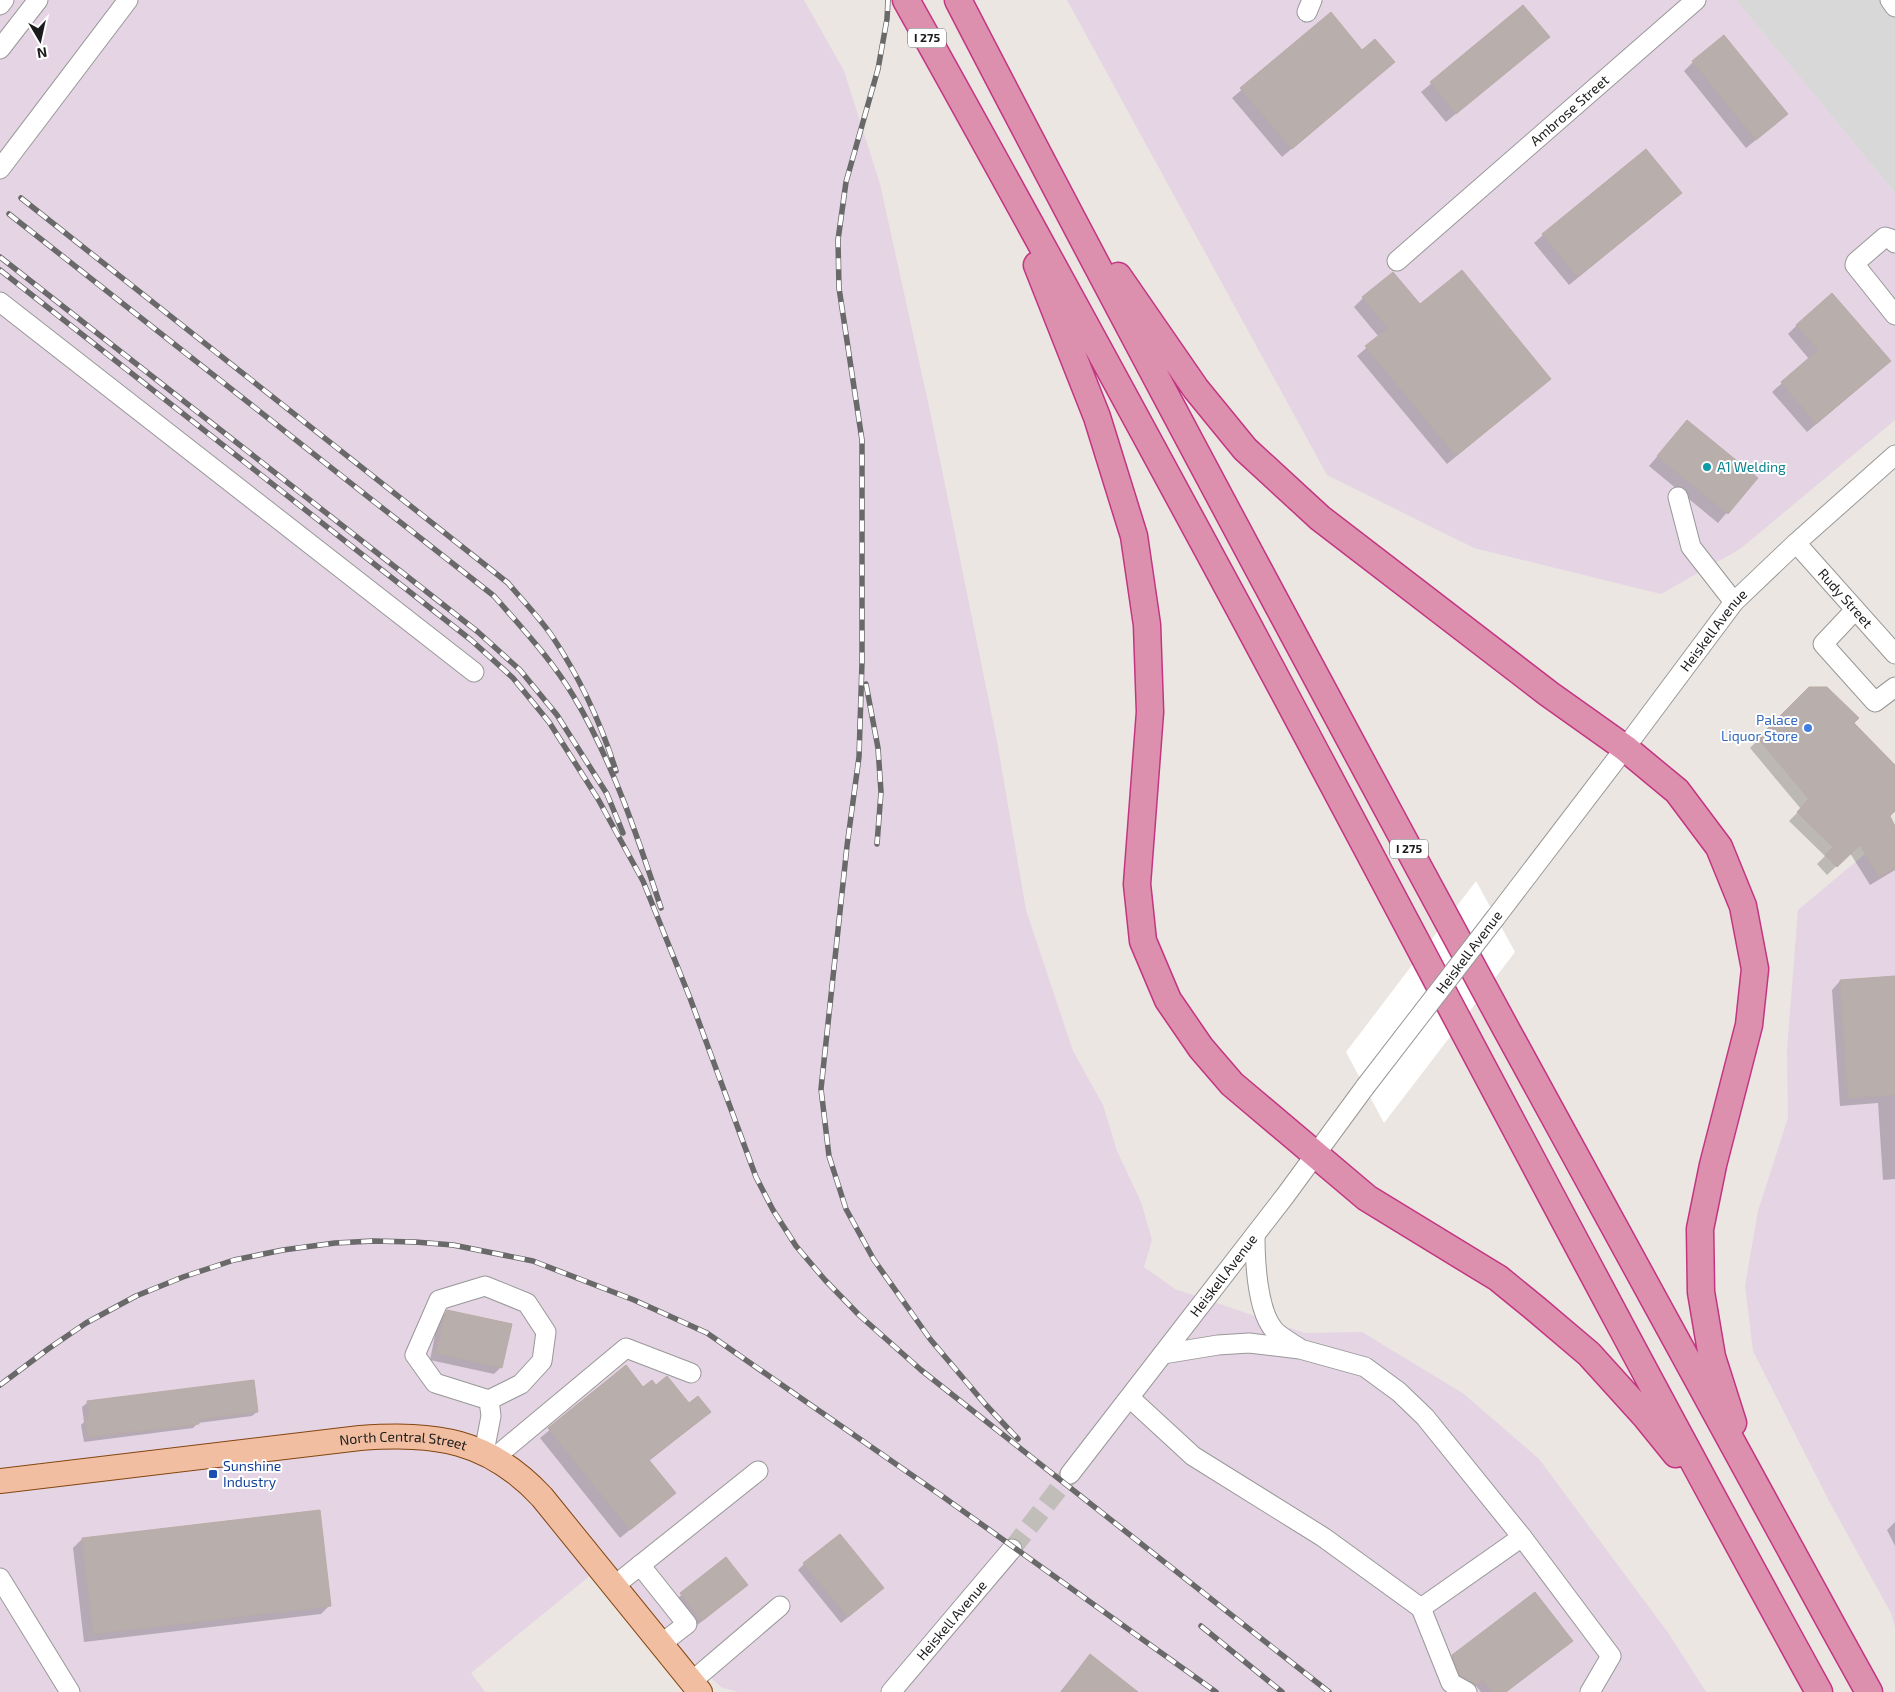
<svg xmlns="http://www.w3.org/2000/svg" width="1895" height="1692" viewBox="0 0 1895 1692" font-family="'Exo 2',sans-serif">
  <style>
    .residential { fill: #d9d8d8 }
    .industrial { fill: #e4d4e4 }
    .pier { fill: #fff }
    .shadow { fill: #0003 }
    .building { fill: #b8aeab; stroke: #bbaba6 }
    .lines { fill: none; stroke-linecap: round; stroke-linejoin: round }
    .minor-tunnel { stroke: #c1bdb9; stroke-width: 19; stroke-dasharray: 19 9; stroke-linecap: butt }
    .minor-casing { stroke: #989898; stroke-width: 21 }
    .major-casing { stroke: #83450f; stroke-width: 26 }
    .highway-casing { stroke: #c33582; stroke-width: 29 }
    .minor { stroke: #fff; stroke-width: 19 }
    .major { stroke: #f1bea1; stroke-width: 24 }
    .highway { stroke: #dc90ae; stroke-width: 26 }
    .rail-casing { stroke: #696969; stroke-width: 5.5 }
    .rail { stroke: #fff; stroke-width: 4; stroke-dasharray: 11; stroke-linecap: butt }
    .minor-bridge-casing { stroke: #989898; stroke-width: 21; stroke-linecap: butt }
    .minor-bridge { stroke: #fff; stroke-width: 19 }
    .culture-dot { fill: #0f9aa8; stroke: #fff; stroke-width: 2 }
    .shop-dot { fill: #3f7fe0; stroke: #fff; stroke-width: 2 }
    .transit-dot { fill: #1a4fb4; stroke: #fff; stroke-width: 2 }
    .labels { text-anchor: middle; stroke-width: 4; stroke-linejoin: round; paint-order: stroke }
    .shield { fill: #fff; stroke: #5f5f5f; stroke-width: 1 }
    .shield-label { font-size: 12px; font-weight: bold; fill: #1b1b1b }
    .street-label { font-size: 14px; fill: #1b1b1b; stroke: #fff }
    .culture-label { font-size: 14px; fill: #0d838f; stroke: #fff; text-anchor: start }
    .shop-label { font-size: 14px; fill: #366cbe; stroke: #fff; text-anchor: end }
    .transit-label { font-size: 14px; fill: #164399; stroke: #fff; text-anchor: start }
  </style>
  <rect width="100%" height="100%" fill="#ebe6e1"/>
  <!-- residential -->
  <path class="residential" d="M1736,0h159v193z"/>
  <!-- industrial -->
  <path class="industrial" d="M0,0h804l40,71 36,113 50,227 67,330 29,169 47,141 30,54 14,46 24,51 11,38 -8,27 31,22 130,44 57,-1 102,62 75,65 130,175 37,58h-968l-17,-5 -31,-28 -81,-99 -138,113 14,19h-485z
    M1067,0h669l159,193v227l-155,129 -79,45 -187,-46 -147,-73z
    M1895,829v798l-4,-14 -62,-112 -76,-150 -8,-65 13,-75 30,-93 -1,-68 11,-140z"/>
  <!-- pier -->
  <path class="pier" d="M1476,881l39,71 -131,171 -38,-71z"/>
  <!-- shadow -->
  <path class="shadow" d="M1523,7l25,30 -102,85 -25,-30z
    M1331,14l31,37 31,11 -111,95 -50,-59z
    M1693,62l84,61 -31,25 -62,-77z
    M1671,201l-102,84 -35,-42 9,-8z
    M1363,298l57,8 129,73 -102,85 -90,-108 22,-19 -25,-30z
    M1797,325l83,45 -73,62 -35,-40 37,-33 -21,-25z
    M1687,422l69,56 -38,45 -69,-57z
    M1810,688l42,35 43,44v42l-7,7 7,13v41l-25,15 -20,-32 -23,22 -10,-11 8,-8 -36,-35 12,-12 -51,-61z
    M1895,977v202l-12,1 -5,-77 -38,3 -8,-116 8,-9z
    M447,1311l54,56 -7,7 -64,-14 7,-35 4,-7z
    M626,1367l17,22 13,-2 33,18 21,7 -61,49 16,40 -45,37 -80,-100z
    M87,1403l170,9 -5,4 -54,7 -5,5 -109,14 -3,-17 3,-3 -2,-15z
    M1895,1522v24l-8,-16z
    M82,1539l248,66 -9,9 -237,28 -11,-94z
    M726,1559l20,26 -51,42 -21,-26z
    M804,1564l72,30 -35,29 -43,-53z
    M1571,1641l-65,51h-25l-5,-6 -8,5 -22,-29 7,-6z
    M1090,1656l46,36h-76z"/>
  <!-- building -->
  <path class="building" d="M1523,5l27,32 -94,77 -26,-32z
    M1331,12l31,38 13,-11 20,23 -103,87 -52,-61z
    M1724,35l64,79 -32,26 -64,-79z
    M1646,149l36,44 -104,84 -36,-43z
    M1462,270l89,109 -95,77 -91,-110 23,-18 -26,-31 31,-25 27,32z
    M1832,293l59,68 -75,63 -35,-42 37,-32 -22,-25z
    M1687,420l71,58 -30,36 -71,-58z
    M1809,687h18l32,31 -5,5 41,42v46l-5,5 5,10v42l-16,9 -19,-32 -23,22 -12,-12 8,-8 -36,-35 12,-13 -51,-61z
    M1895,976v119l-47,3 -8,-118z
    M447,1310l65,14 -10,44 -66,-15 8,-35z
    M626,1365l17,22 9,-7 4,5 11,-9 22,27 9,-7 13,16 -62,48 27,33 -46,37 -82,-102z
    M254,1380l4,32 -59,7v5l-111,13 -2,-18 3,-1 -2,-17z
    M320,1510l11,96 -238,28 -11,-96z
    M840,1534l44,54 -36,29 -45,-54z
    M726,1557l22,28 -46,36 -22,-28z
    M1535,1592l38,49 -67,51h-14l-9,-12 -7,5 -16,-10 -8,-20z
    M1090,1654l48,38h-77z"/>
  <g class="lines">
    <!-- minor-tunnel -->
    <path class="minor-tunnel" d="M1012,1549l58,-75"/>
    <defs>
      <g id="minor">
        <path d="M1890,0l5,7"/>
        <path d="M0,5l4,-5"/>
        <path d="M1307,12l5,-12"/>
        <path d="M0,49l38,-49"/>
        <path d="M0,169l128,-169"/>
        <path d="M1895,243l-4,-4 -6,-2 -29,25 -1,3 40,50"/>
        <path id="s1" d="M1397,261l299,-261"/>
        <path d="M0,302l474,370"/>
        <path d="M1678,497l13,50 43,55"/>
        <path id="s2" d="M1796,543l99,111"/>
        <path d="M1855,610l-32,34 52,58 20,-15"/>
        <path id="s3" d="M1496,917l129,-169 109,-146 62,-59 99,-88"/>
        <path d="M1255,1235c0,25 2,75 19,95 6,7 18,13 25,18"/>
        <path d="M1130,1398l63,58 130,81 98,71 101,-71 -97,-120 -26,-25 -34,-25 -65,-18 -51,-6 -31,2 -55,9"/>
        <path d="M484,1452l7,-36 -2,-16 -54,-17 -20,-28 24,-55 46,-14 42,17 19,29 -4,29 -21,23 -32,16"/>
        <path d="M494,1458l132,-110 65,25"/>
        <path id="s4" d="M1070,1474l215,-278 80,-109"/>
        <path d="M1522,1537l89,119 -21,36"/>
        <path d="M640,1565l47,59 -26,20"/>
        <path d="M0,1578l70,114"/>
        <path d="M614,1586l144,-115"/>
        <path d="M1421,1608l30,75 16,9"/>
        <path d="M691,1682l89,-76"/>
        <path id="s5" d="M891,1692l121,-143"/>
      </g>
      <g id="major">
        <path id="s6" d="M0,1481l360,-43c76,-5 128,1 182,59l158,195"/>
      </g>
      <path id="highway" d="M906,0c113,202 224,406 334,610 193,361 382,724 579,1082
        M958,0c176,340 358,678 540,1014 123,227 246,453 371,678
        M1037,265l60,152 37,119 13,89 3,87 -13,172 6,57 25,59 33,48 31,36 135,114 131,80 38,31 53,45 57,63 30,37
        M1118,276l78,113 49,60 75,69 229,176 76,54 52,43 42,56 24,59 12,63 -6,56 -36,140 -13,64 1,63 11,65 21,66"/>
    </defs>
    <!-- minor casing -->
    <use href="#minor" class="minor-casing"/>
    <!-- major casing -->
    <use href="#major" class="major-casing"/>
    <!-- highway casing -->
    <use href="#highway" class="highway-casing"/>
    <!-- minor -->
    <use href="#minor" class="minor"/>
    <!-- major -->
    <use href="#major" class="major"/>
    <!-- highway -->
    <use href="#highway" class="highway"/>
    <defs>
      <path id="rail" d="M888,0l-1,19 -9,50 -32,113 -8,58 1,48 23,152v222l-3,95 -12,89 -26,243 8,67 17,53 28,51 56,79 55,65 33,35
        M21,198l487,385c14,17 31,34 44,53 28,42 49,87 64,135
        M9,214l485,382c28,32 58,64 80,101 38,63 64,141 87,211
        M0,257l478,375 42,38 37,45 50,79 16,39
        M0,270l471,370 42,38 36,44 49,77 45,82 47,117 66,179 17,33 23,36 29,34 34,35 62,55 408,322
        M866,684l12,64 3,44 -4,52
        M0,1385l48,-36 38,-26 50,-27 47,-19 51,-17 49,-10 52,-7 38,-2 42,1 38,3 80,16 101,39 73,33 235,163 274,196
        M1201,1626l81,66"/>
    </defs>
    <!-- rail casing -->
    <use href="#rail" class="rail-casing"/>
    <!-- rail -->
    <use href="#rail" class="rail"/>
    <defs>
      <path id="minor-bridge" d="M1365,1087l131,-170"/>
    </defs>
    <!-- minor-bridge casing -->
    <use href="#minor-bridge" class="minor-bridge-casing"/>
    <!-- minor-bridge -->
    <use href="#minor-bridge" class="minor-bridge"/>
  </g>
  <!-- markers -->
  <circle class="culture-dot" cx="1707" cy="467" r="5"/>
  <circle class="shop-dot" cx="1808" cy="728" r="5"/>
  <rect class="transit-dot" x="208" y="1469" width="10" height="10" rx="2.5"/>
  <g class="labels">
    <!-- shield labels -->
    <g class="shield">
      <rect x="908" y="28.5" width="38" height="19" rx="4"/>
      <rect x="1390" y="839.5" width="38" height="19" rx="4"/>
    </g>
    <g class="shield-label">
      <text x="927" y="42">I 275</text>
      <text x="1409" y="853">I 275</text>
    </g>
    <!-- street labels -->
    <g class="street-label">
      <text dy="5" stroke="none"><textPath href="#s1" startOffset="229">Ambrose Street</textPath></text>
      <text dy="5" stroke="none"><textPath href="#s2" startOffset="74">Rudy Street</textPath></text>
      <text dy="5" stroke="none"><textPath href="#s3" startOffset="360">Heiskell Avenue</textPath></text>
      <text transform="translate(1469 952) rotate(-53)" y="5">Heiskell Avenue</text>
      <text dy="5" stroke="none"><textPath href="#s4" startOffset="251">Heiskell Avenue</textPath></text>
      <text dy="5" stroke="none"><textPath href="#s6" startOffset="406">North Central Street</textPath></text>
      <text dy="5" stroke="none"><textPath href="#s5" startOffset="94">Heiskell Avenue</textPath></text>
    </g>
    <!-- culture labels -->
    <g class="culture-label">
      <text x="1717" y="472">A1 Welding</text>
    </g>
    <!-- shop labels -->
    <g class="shop-label">
      <text x="1798" y="725">Palace<tspan x="1798" dy="16">Liquor Store</tspan></text>
    </g>
    <!-- transit labels -->
    <g class="transit-label">
      <text x="223" y="1471">Sunshine<tspan x="223" dy="16">Industry</tspan></text>
    </g>
  </g>
  <!-- north arrow -->
  <g transform="translate(40 40) rotate(171)" stroke="#ffffff" stroke-width="4" paint-order="stroke">
  <path d="M0-4L9 19L0 12L-9 19Z" fill="#1b1b1b"/>
  <text y="-8" font-size="14" font-weight="bold" text-anchor="middle" fill="#1b1b1b">N</text>
  </g>
</svg>
